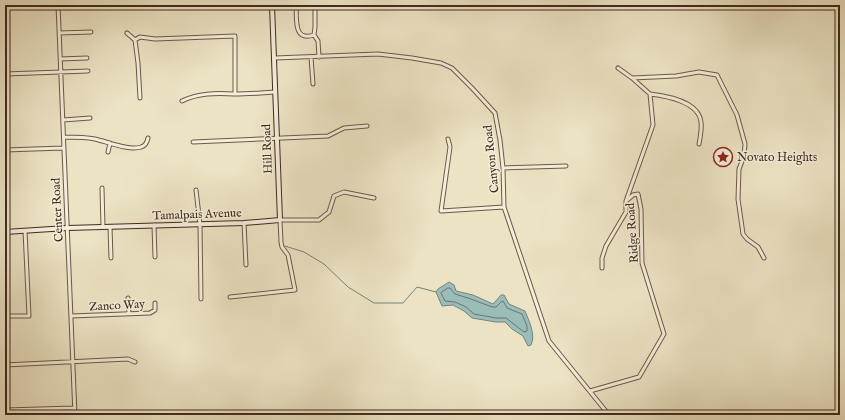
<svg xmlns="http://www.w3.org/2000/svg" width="845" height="420" viewBox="0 0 845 420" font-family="'IM FELL English',serif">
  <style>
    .water { fill: #9abdba; stroke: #76827b }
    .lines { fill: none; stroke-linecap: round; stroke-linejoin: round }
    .shore { stroke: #6e746c; stroke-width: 1 }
    .stream { stroke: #76827b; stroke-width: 1 }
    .street-casing { stroke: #6c5847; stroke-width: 5 }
    .secondary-casing { stroke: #412a1d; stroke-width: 6 }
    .street { stroke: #f3edd9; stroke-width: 3 }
    .secondary { stroke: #f3edd9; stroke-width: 4 }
    .labels { text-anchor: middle; stroke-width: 3; stroke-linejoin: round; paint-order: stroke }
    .street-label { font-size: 12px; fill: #412a1d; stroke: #f3edd9 }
    .poi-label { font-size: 12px; fill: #412a1d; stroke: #f3edd9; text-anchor: start }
  </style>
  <rect width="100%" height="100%" fill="#ece3c4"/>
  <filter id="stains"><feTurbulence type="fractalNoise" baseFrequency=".005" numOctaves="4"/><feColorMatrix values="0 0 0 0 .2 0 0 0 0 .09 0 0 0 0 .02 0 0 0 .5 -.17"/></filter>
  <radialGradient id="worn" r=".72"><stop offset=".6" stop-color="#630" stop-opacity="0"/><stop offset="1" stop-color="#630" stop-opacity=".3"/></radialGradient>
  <!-- water -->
  <path class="water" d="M449,282l5,3 2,6 17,4 20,9 8,-9h3l5,9 16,7c4,10 11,24 6,34l-3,1 -5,-10 -11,-7 -7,-7h-9l-24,-4 -8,-7 -11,-6 -11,1 -6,-14 2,-3z"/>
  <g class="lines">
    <!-- shore -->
    <path class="shore" d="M448,288h2l5,6 16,5 21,8h4l5,-5 2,-1 4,7 15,6 5,12v5l-3,1 -18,-14h-10l-22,-4 -8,-7 -11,-5 -10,-1 -4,-8z"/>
    <!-- stream -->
    <path class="stream" d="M285,246l19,6 20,12 24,23 26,16h29l14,-16 19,5"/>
    <defs>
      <path id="street" d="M58,5l17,410
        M296,5c1,14 -3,37 18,30l1,-8v-22
        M59,33l32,-1
        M127,33l8,7
        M314,35l4,6 1,16
        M311,57l2,27
        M275,58l103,-4 34,4 29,5 11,5 20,20 23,25 5,27 3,28 1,39 45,134 60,74
        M60,59l27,-1
        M5,74l83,-3
        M632,78l44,-2 23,-4 18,3 20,40 8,29 -1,12 -5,13 -1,30 5,35 4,5 11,8 6,11
        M650,94c17,2 49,8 51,28 1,7 -1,16 -2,22
        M140,98l-2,-35 -3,-23 5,-3 15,2 80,-3v58
        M182,101c16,-8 34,-8 52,-7 14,0 28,-1 41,-2
        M63,120l27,-2
        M64,137c10,0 21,0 31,2 13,3 34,12 46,8 4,-1 6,-4 7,-9
        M448,139l2,8 -9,64 63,-4
        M193,142l135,-6 16,-8 23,-2
        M5,150l58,-2
        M108,152l2,-9
        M503,168l63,-2
        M102,188l1,39
        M196,190l4,34 1,75
        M244,223l2,42
        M154,225l1,32
        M110,227l1,31
        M602,268v-10l4,-12 20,-34v-11
        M230,297l65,-7 -7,-35 -6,-8 -1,-5 -1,-22h39l10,-8 5,-16 10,-4 30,6
        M128,298l1,16
        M5,316h24l-4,-85
        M71,316l79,-3 5,-3v-7
        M5,365l123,-6 7,3
        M590,391l49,-14 25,-43 -22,-71 -1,-54 -3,-15 -5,1 -7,6 27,-76 -3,-31 -18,-16 -14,-10
        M5,410l69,-2
        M141,415l5,-2"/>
      <path id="secondary" d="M5,232l62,-4 177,-5 36,-3 -8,-215"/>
    </defs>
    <!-- street casing -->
    <use href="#street" class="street-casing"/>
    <!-- secondary casing -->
    <use href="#secondary" class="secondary-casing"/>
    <!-- street -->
    <use href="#street" class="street"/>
    <!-- secondary -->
    <use href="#secondary" class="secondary"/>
  </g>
  <!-- icons -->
  <defs>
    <symbol id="sight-ring" viewBox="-11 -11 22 22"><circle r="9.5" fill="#f3edd9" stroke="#8f2418" stroke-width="1.5"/><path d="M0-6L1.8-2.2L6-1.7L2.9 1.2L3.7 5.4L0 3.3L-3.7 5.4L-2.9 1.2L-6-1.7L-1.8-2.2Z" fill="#8f2418"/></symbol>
  </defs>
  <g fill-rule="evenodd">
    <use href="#sight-ring" x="712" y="146" width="22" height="22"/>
  </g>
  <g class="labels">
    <!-- street labels -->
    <g class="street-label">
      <text transform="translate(267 149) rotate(-92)" y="4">Hill Road</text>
      <text transform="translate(491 159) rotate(-96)" y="4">Canyon Road</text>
      <text transform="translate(57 210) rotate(-93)" y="4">Center Road</text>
      <text transform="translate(197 214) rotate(-2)" y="4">Tamalpais Avenue</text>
      <text transform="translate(632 233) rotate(-94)" y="4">Ridge Road</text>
      <text transform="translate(117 305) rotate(-3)" y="4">Zanco Way</text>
    </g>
    <!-- poi labels -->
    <g class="poi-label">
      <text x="737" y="161">Novato Heights</text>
    </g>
  </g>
  <!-- margin -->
  <rect width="845" height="420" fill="none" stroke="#ece3c4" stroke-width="20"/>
  <rect x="6" y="6" width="833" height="408" fill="none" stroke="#412a1d" stroke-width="2"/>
  <rect x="10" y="10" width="825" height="400" fill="none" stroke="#412a1d"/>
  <rect width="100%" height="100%" filter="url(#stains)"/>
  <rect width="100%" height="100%" fill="url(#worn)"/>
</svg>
